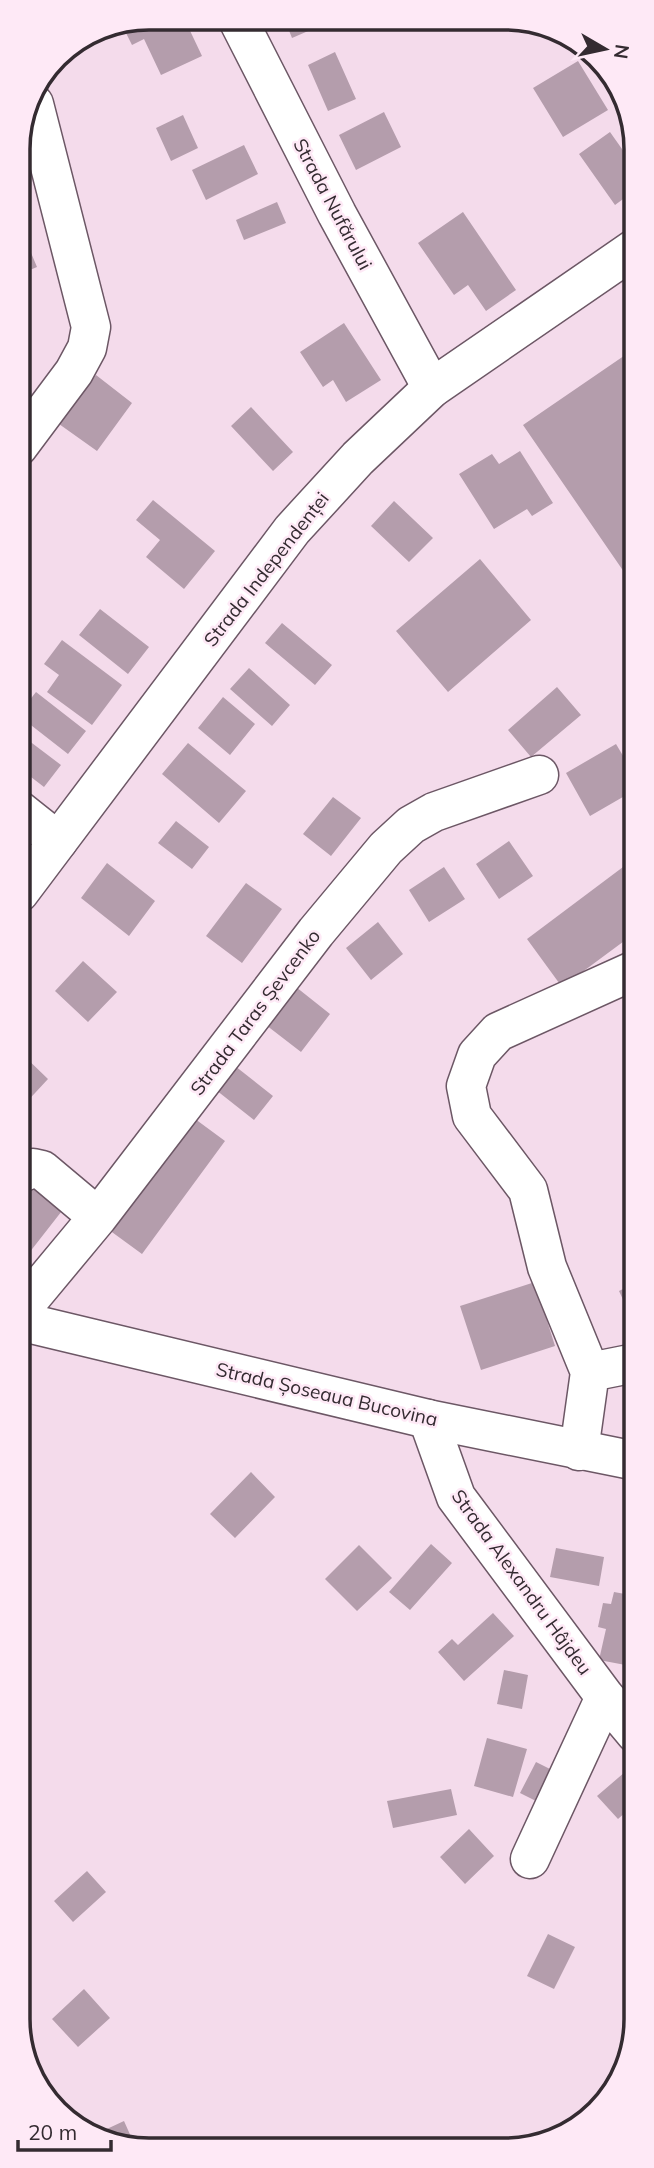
<svg xmlns="http://www.w3.org/2000/svg" width="654" height="2168" viewBox="0 0 654 2168" font-family="Mulish,sans-serif">
  <style>
    .building { fill: #b49dac }
    .lines { fill: none; stroke-linecap: round; stroke-linejoin: round }
    .minor-casing { stroke: #6c5765; stroke-width: 41 }
    .major-casing { stroke: #6c5765; stroke-width: 41 }
    .minor { stroke: #fff; stroke-width: 38 }
    .major { stroke: #fff; stroke-width: 38 }
    .labels { text-anchor: middle; stroke-width: 5; stroke-linejoin: round; paint-order: stroke }
    .street-label { font-size: 19px; fill: #342b31; stroke: #fee9f6 }
    .rim { fill: none; stroke: #342b31; stroke-width: 3.5 }
  </style>
  <rect width="100%" height="100%" fill="#f4dbeb"/>
  <!-- building -->
  <path class="building" d="M149,18h35l18,38 -41,19 -17,-36 -12,6 -11,-22z
    M284,18l43,1 2,3 -37,16z
    M335,52l21,47 -28,12 -20,-46z
    M578,61l30,49 -45,27 -30,-49z
    M384,112l17,35 -45,23 -17,-35z
    M183,115l15,33 -27,13 -15,-33z
    M610,132l24,34v25l-19,14 -36,-51z
    M244,145l14,29 -52,26 -14,-30z
    M277,202l9,21 -42,17 -8,-20z
    M463,212l53,78 -30,21 -18,-26 -14,10 -36,-52z
    M18,222l19,45 -19,8z
    M344,323l37,57 -35,22 -13,-22 -10,7 -23,-35z
    M634,349l1,239 -112,-163z
    M96,375l36,28 -35,48 -38,-27z
    M251,407l42,45 -20,19 -42,-45z
    M520,451l33,52 -21,13 -5,-7 -33,20 -35,-55 33,-20 7,10z
    M153,500l62,51 -31,38 -38,-32 14,-17 -24,-20z
    M394,501l39,37 -24,24 -38,-36z
    M480,559l51,61 -83,72 -52,-61z
    M100,609l49,38 -21,27 -49,-39z
    M282,623l50,42 -17,20 -50,-42z
    M62,640l60,45 -30,40 -45,-33 12,-17 -15,-11z
    M249,668l41,37 -18,21 -42,-37z
    M557,687l24,28 -50,42 -23,-27z
    M36,692l50,39 -18,23 -50,-39z
    M223,697l32,27 -25,31 -32,-27z
    M20,734l41,31 -17,22 -26,-20z
    M188,743l58,48 -27,32 -57,-49z
    M616,744l19,32v14l-45,26 -24,-43z
    M333,797l28,21 -30,38 -28,-22z
    M176,821l33,26 -17,22 -34,-26z
    M509,841l24,35 -34,23 -23,-35z
    M635,858v75l-73,54 -35,-48z
    M107,863l48,38 -26,35 -48,-38z
    M444,867l21,32 -36,23 -20,-32z
    M246,883l36,26 -40,54 -36,-27z
    M378,922l25,32 -32,26 -25,-32z
    M83,961l34,31 -29,30 -33,-31z
    M296,987l34,27 -29,38 -35,-27z
    M19,1051l29,28 -26,28 -3,-3z
    M235,1066l38,30 -19,24 -38,-30z
    M187,1113l38,28 -83,113 -37,-27z
    M33,1182l32,25 -43,55 -3,-2v-70l5,4z
    M535,1282l20,64 -74,24 -21,-64z
    M635,1283v42l-16,-34z
    M251,1472l24,25 -40,41 -25,-24z
    M431,1544l21,19 -42,47 -21,-18z
    M359,1545l33,33 -35,33 -32,-32z
    M556,1548l48,9 -5,29 -49,-9z
    M614,1592l22,4v71l-37,-7 7,-31 -8,-2 5,-24 8,1z
    M493,1613l21,23 -50,45 -26,-29 14,-13 6,6z
    M504,1670l24,5 -6,34 -25,-5z
    M487,1738l40,11 -14,48 -39,-11z
    M536,1762l18,9 -16,31 -18,-9z
    M632,1766l4,5v32l-18,16 -21,-23z
    M451,1789l6,26 -64,13 -6,-27z
    M469,1829l25,27 -29,28 -25,-27z
    M87,1871l19,21 -33,30 -19,-21z
    M548,1934l27,13 -21,42 -27,-13z
    M84,1989l26,29 -32,29 -26,-28z
    M124,2121l12,27h-13l-27,-14z"/>
  <g class="lines">
    <defs>
      <path id="minor" d="M237,18l100,196 95,174
        M18,447l56,-75 13,-24 4,-21 -57,-223
        M19,810l39,31
        M19,1174l14,-6 9,2 56,47
        M19,1312l79,-95 218,-285 70,-84 25,-23 23,-13 105,-37
        M590,1372l-43,-105 -19,-77 -56,-74 -6,-30 11,-31 21,-23 137,-62
        M428,1419l28,78 149,200 31,37
        M579,1451l11,-79 45,-9
        M530,1859l75,-162"/>
      <path id="major" d="M19,893l273,-363 66,-72 74,-70 202,-139
        M19,1321l409,98 208,42"/>
    </defs>
    <!-- minor casing -->
    <use href="#minor" class="minor-casing"/>
    <!-- major casing -->
    <use href="#major" class="major-casing"/>
    <!-- minor -->
    <use href="#minor" class="minor"/>
    <!-- major -->
    <use href="#major" class="major"/>
  </g>
  <g class="labels">
    <!-- street labels -->
    <g class="street-label">
      <text transform="translate(333 204) rotate(62)" y="7">Strada Nufărului</text>
      <text transform="translate(266 569) rotate(-52)" y="7">Strada Independenței</text>
      <text transform="translate(255 1012) rotate(-53)" y="7">Strada Taras Șevcenko</text>
      <text transform="translate(327 1394) rotate(13)" y="7">Strada Șoseaua Bucovina</text>
      <text transform="translate(522 1582) rotate(54)" y="7">Strada Alexandru Hâjdeu</text>
    </g>
  </g>
  <!-- crop -->
  <path d="M0 0H654V2168H0ZM149 30H505A119 119 0 0 1 624 149V2019A119 119 0 0 1 505 2138H149A119 119 0 0 1 30 2019V149A119 119 0 0 1 149 30Z" fill="#fee9f6" fill-rule="evenodd"/>
  <path class="rim" d="M149 30H505A119 119 0 0 1 624 149V2019A119 119 0 0 1 505 2138H149A119 119 0 0 1 30 2019V149A119 119 0 0 1 149 30Z"/>
  <!-- north arrow -->
  <g transform="translate(605 49) rotate(99)" stroke="#fee9f6" stroke-width="5" paint-order="stroke">
  <path d="M0-5L12 26L0 18L-12 26Z" fill="#342b31"/>
  <text y="-10" font-size="19" font-weight="bold" text-anchor="middle" fill="#342b31">N</text>
  </g>
  <!-- scale -->
  <path d="M18 2140v10h93v-10" fill="none" stroke="#342b31" stroke-width="3.5"/>
  <text x="28" y="2140" font-size="21" fill="#342b31" stroke="#fee9f6" stroke-width="5" paint-order="stroke">20 m</text>
</svg>
